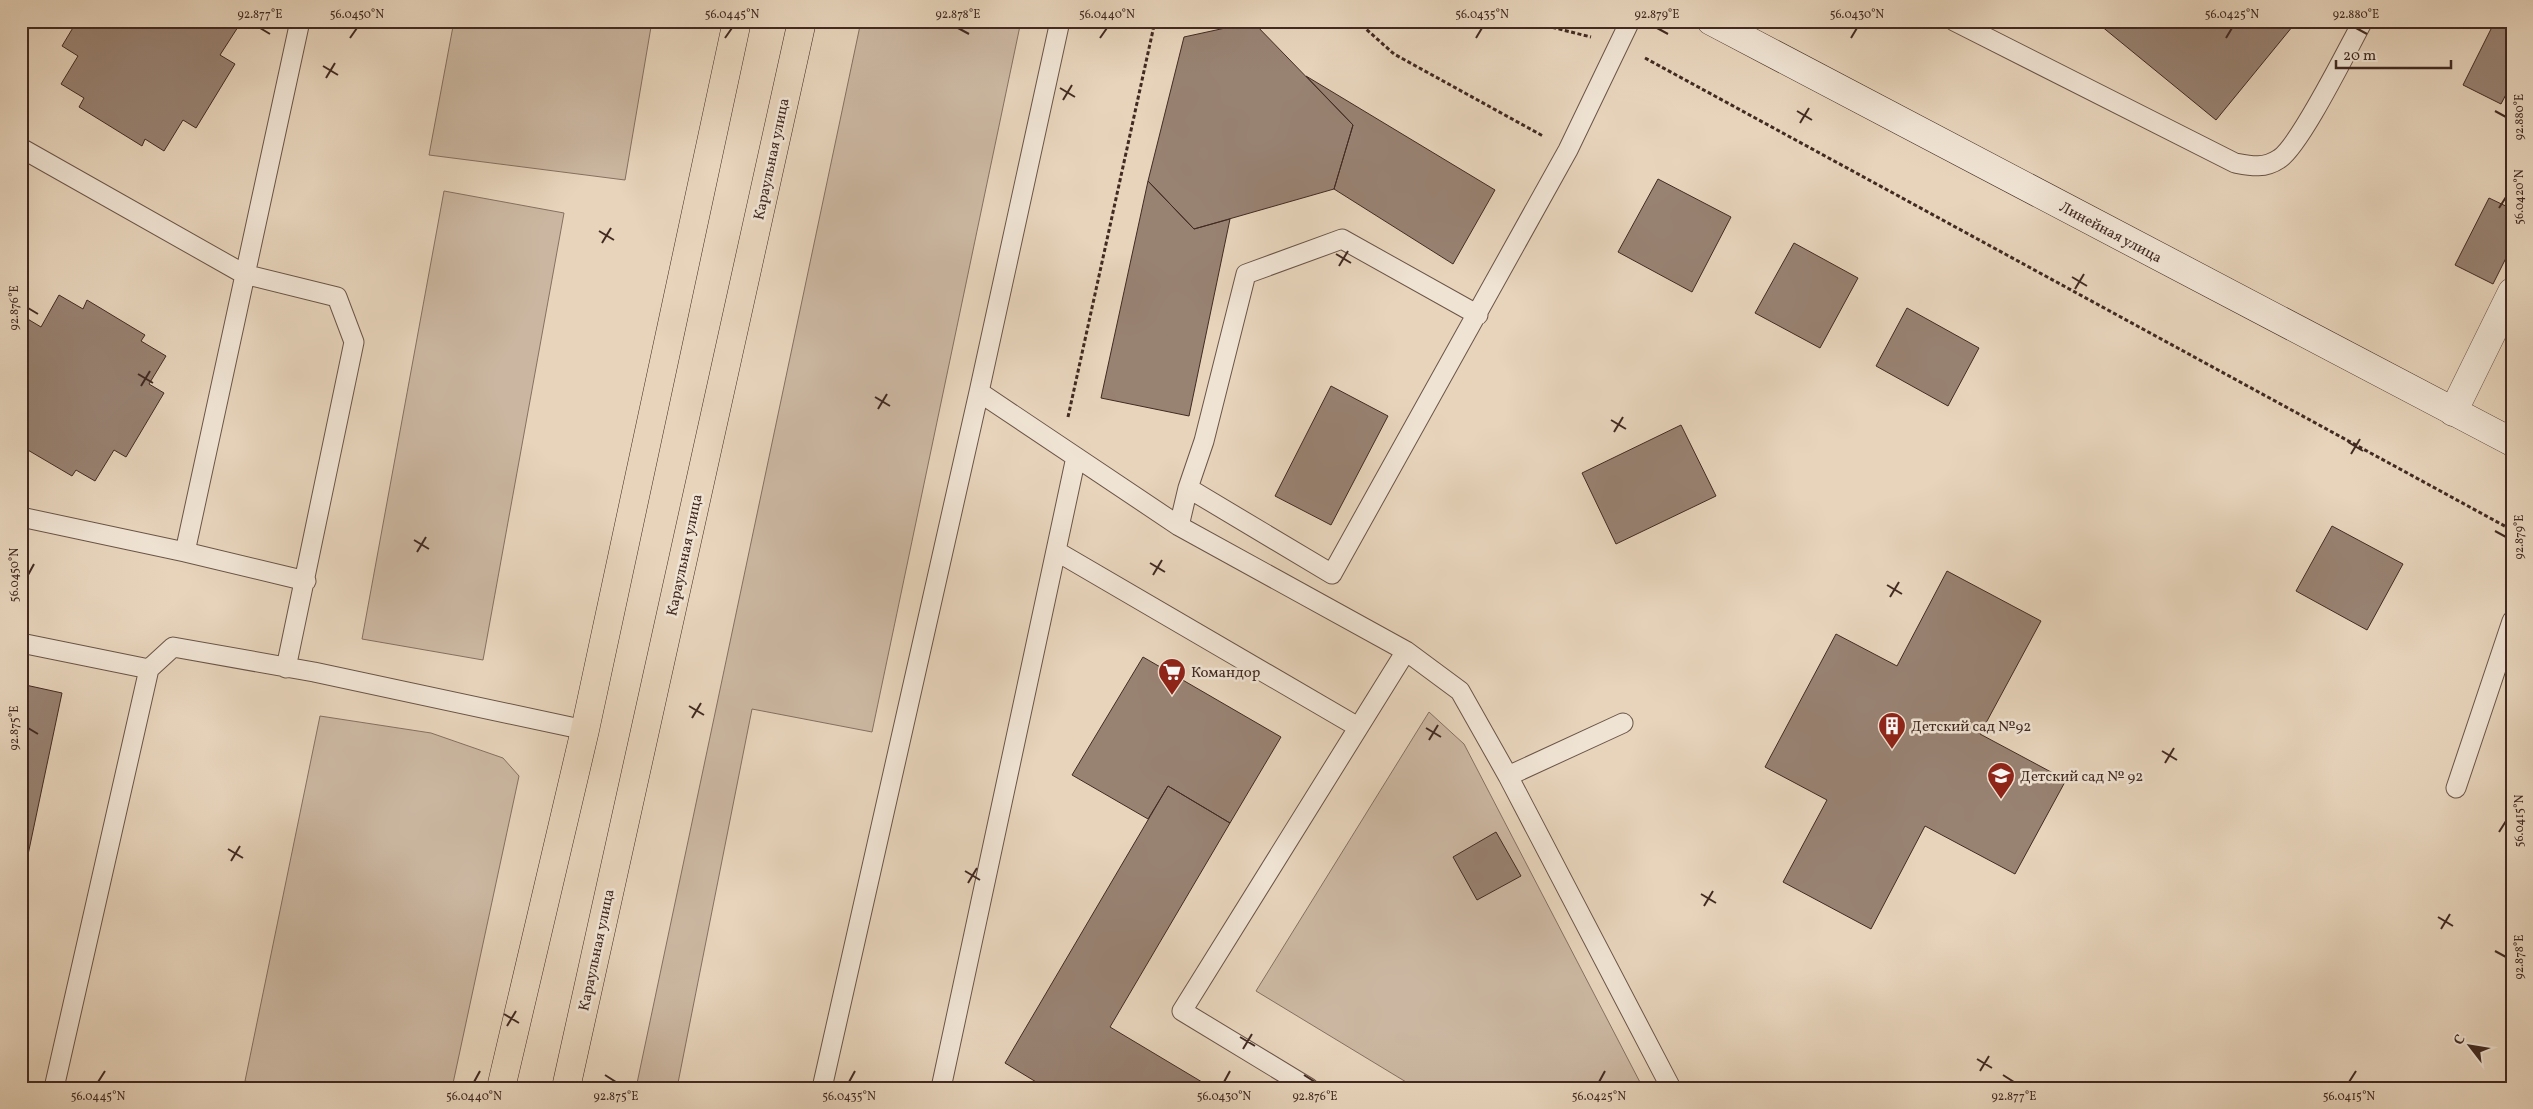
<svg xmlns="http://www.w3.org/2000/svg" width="2533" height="1109" viewBox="0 0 2533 1109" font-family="Vollkorn,serif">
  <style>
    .green { fill: #cbb7a1; stroke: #867062 }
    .building { fill: #988272; stroke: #422a22 }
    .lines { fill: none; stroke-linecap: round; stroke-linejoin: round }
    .lane-casing { stroke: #6b5448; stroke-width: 21 }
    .street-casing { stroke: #6b5448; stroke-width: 29 }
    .secondary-casing { stroke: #422a22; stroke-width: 29 }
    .primary-casing { stroke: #422a22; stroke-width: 29 }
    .path { stroke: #422a22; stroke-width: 3; stroke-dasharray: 4 2.5; stroke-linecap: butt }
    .lane { stroke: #efe3d3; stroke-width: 19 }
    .street { stroke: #efe3d3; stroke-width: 28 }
    .secondary { stroke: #efe3d3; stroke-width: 28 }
    .primary { stroke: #e7d4bb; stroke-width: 28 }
    .ticks { fill: none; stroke: #422a22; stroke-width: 2 }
    .labels { text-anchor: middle; stroke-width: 5; stroke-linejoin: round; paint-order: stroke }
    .street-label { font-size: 15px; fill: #422a22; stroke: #efe3d3 }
    .poi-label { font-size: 15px; fill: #422a22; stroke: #efe3d3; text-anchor: start }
    .neatline { fill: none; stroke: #422a22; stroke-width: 2 }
    .ticks-label { font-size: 12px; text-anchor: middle; fill: #422a22 }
  </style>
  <rect width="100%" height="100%" fill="#e7d4bb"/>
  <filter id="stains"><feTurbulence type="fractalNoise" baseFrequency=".004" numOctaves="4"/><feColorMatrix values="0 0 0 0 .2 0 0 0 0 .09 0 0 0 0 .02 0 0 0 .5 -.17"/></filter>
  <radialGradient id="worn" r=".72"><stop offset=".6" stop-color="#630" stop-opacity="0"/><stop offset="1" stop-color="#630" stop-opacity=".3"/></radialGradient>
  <!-- green -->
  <path class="green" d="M454,21h198l-27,159 -196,-25z
    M861,21h160l-149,711 -120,-23 -75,379h-41z
    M444,191l120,22 -81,447 -121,-21z
    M1429,712l35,32 179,344h-227l-160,-97z
    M320,716l111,17 72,25 16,18 -67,312h-177l-30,-7z"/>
  <!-- building -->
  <path class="building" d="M77,21h151l10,6 -18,28 15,9 -39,64 -13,-8 -19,31 -19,-12 -3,7 -63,-39 5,-9 -23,-14 17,-28 -16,-10z
    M2095,21h202l-81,99z
    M2495,21h9l8,4v58l-11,21 -38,-19z
    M1253,22l100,103 -19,64 -140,40 -46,-48 36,-144z
    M1306,76l189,114 -42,74 -119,-75 19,-64z
    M1658,179l73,38 -39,75 -74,-40z
    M1148,181l46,48 36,-10 -41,197 -88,-18z
    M2489,198l23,11v37l-19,38 -38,-19z
    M1794,243l64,35 -38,70 -65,-35z
    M59,295l24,14 4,-9 58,35 -4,6 25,15 -17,28 15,9 -38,64 -12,-7 -19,31 -19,-11 -4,6 -51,-30v-120l5,-8 15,9z
    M1907,308l72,40 -31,58 -72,-40z
    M1331,386l57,30 -57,109 -56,-29z
    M1681,425l35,71 -100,48 -34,-71z
    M2332,526l71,38 -36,66 -71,-39z
    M1947,571l94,50 -61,113 86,46 -51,94 -90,-48 -54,103 -88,-47 44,-82 -62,-33 71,-133 61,32z
    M1143,657l138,80 -51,86 -62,-37 -20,33 -76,-44z
    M21,684l41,9 -41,195z
    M1168,786l62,37 -120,204 102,61h-166l-41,-25z
    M1496,832l25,44 -44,24 -24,-43z"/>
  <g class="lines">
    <defs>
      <path id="lane" d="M1954,21l281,142c16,3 29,6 44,-4 21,-13 69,-111 84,-138
        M21,23l1,-2
        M21,148l223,126 93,23 17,45 -68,326
        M979,392l200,134 227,125 54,40 48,85 163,312
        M1188,488l144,86 236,-424 62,-129
        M21,517l164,35 115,-531
        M1179,526l9,-38 16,-47 42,-167 96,-35 136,76
        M1056,551l302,176
        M185,552l121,29
        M21,643l128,26 24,-22 141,25 271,58
        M1508,776l115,-53
        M2456,788l56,-167
        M54,1088l95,-419
        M822,1088l157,-696 81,-371
        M941,1088l135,-631
        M1309,1088l-127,-77 224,-360"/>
      <path id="street" d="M2453,412l59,-120"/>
      <path id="secondary" d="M1711,21l801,421"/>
      <path id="primary" d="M501,1088l84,-358 152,-709
        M566,1088l236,-1067"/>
    </defs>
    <!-- lane casing -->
    <use href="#lane" class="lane-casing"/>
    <!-- street casing -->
    <use href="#street" class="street-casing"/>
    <!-- secondary casing -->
    <use href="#secondary" class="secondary-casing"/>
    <!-- primary casing -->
    <use href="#primary" class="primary-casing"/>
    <!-- path -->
    <path class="path" d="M1357,21l37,33 149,82
      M1527,21l64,16
      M1645,58l867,472
      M1068,417l87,-396"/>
    <!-- lane -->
    <use href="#lane" class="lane"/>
    <!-- street -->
    <use href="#street" class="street"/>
    <!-- secondary -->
    <use href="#secondary" class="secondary"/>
    <!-- primary -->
    <use href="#primary" class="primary"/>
  </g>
  <!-- ticks -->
  <path class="ticks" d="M260,28l10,6M958,28l11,6M1657,28l11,6M2356,28l11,6M350,38l7,-10M725,38l7,-10M1100,38l7,-10M1476,38l6,-10M1851,38l6,-10M2226,38l6,-10M323,66l15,9M326,78l9,-15M1060,88l15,9M1063,100l9,-15M1797,111l15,9M2495,111l11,6M1800,123l9,-15M2499,208l7,-11M599,231l15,9M602,243l9,-15M1336,254l15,9M1339,266l9,-15M2072,277l15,9M2075,289l9,-15M28,308l10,6M138,374l15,9M141,386l9,-15M875,397l15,9M878,409l9,-15M1611,420l15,9M1614,432l9,-15M2348,442l15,9M2351,454l9,-15M2495,531l11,6M414,540l15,9M417,552l9,-15M1150,563l15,9M28,575l6,-11M1153,575l9,-15M1887,585l15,9M1890,597l9,-15M689,706l15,9M692,718l9,-15M28,728l10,6M1426,728l15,9M1429,740l9,-15M2162,751l15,9M2165,763l9,-15M2499,832l7,-11M228,849l15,9M231,861l9,-15M965,871l15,9M968,883l9,-15M1701,894l15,9M1704,906l9,-15M2438,917l15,9M2441,929l9,-15M2495,951l11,6M504,1014l15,9M507,1026l9,-15M1240,1037l15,9M1243,1049l9,-15M1977,1059l15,9M1980,1071l9,-15M605,1075l11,7M1304,1075l11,7M2003,1075l11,7M98,1082l7,-11M474,1082l6,-11M849,1082l6,-11M1224,1082l6,-11M1599,1082l6,-11M2349,1082l7,-11"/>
  <!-- icons -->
  <defs>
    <symbol id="supermarket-pin" viewBox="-11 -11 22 30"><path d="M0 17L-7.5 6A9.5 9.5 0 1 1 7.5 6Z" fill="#8f2418" stroke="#efe3d3"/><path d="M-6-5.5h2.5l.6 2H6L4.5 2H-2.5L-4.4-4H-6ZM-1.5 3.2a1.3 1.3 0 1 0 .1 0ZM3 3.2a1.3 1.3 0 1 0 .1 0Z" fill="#fff"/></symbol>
    <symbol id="building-pin" viewBox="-11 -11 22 30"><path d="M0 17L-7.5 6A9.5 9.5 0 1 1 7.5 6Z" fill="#8f2418" stroke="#efe3d3"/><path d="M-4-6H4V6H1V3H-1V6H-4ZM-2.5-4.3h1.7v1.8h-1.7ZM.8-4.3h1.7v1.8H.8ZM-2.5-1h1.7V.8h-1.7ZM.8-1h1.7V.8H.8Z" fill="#fff"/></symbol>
    <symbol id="school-pin" viewBox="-11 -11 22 30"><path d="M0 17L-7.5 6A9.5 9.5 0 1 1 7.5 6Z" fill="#8f2418" stroke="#efe3d3"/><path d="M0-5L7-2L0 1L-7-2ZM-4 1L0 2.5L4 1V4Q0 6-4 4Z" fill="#fff"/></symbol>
  </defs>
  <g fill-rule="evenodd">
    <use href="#supermarket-pin" x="1156" y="656" width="32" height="43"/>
    <use href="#building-pin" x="1876" y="710" width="32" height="43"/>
    <use href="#school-pin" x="1985" y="760" width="32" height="43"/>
  </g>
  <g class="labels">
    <!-- street labels -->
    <g class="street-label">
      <text transform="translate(771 159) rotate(-78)" y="5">Караульная улица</text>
      <text transform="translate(2111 232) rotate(28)" y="5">Линейная улица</text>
      <text transform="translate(684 555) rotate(-78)" y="5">Караульная улица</text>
      <text transform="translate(596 950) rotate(-78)" y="5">Караульная улица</text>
    </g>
    <!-- poi labels -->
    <g class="poi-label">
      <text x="1191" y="677">Командор</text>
      <text x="1911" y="731">Детский сад №92</text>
      <text x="2020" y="781">Детский сад № 92</text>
    </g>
  </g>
  <!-- margin -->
  <rect width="2533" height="1109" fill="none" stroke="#e7d4bb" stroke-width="55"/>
  <!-- north arrow -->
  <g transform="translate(2470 1046) rotate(301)" stroke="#efe3d3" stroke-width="4" paint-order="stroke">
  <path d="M0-4L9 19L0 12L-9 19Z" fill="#422a22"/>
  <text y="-8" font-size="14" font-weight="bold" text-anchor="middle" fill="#422a22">С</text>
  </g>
  <!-- scale -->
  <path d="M2336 60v8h115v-8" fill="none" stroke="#422a22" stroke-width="2.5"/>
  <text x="2343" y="60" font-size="15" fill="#422a22" stroke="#efe3d3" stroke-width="4" paint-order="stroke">20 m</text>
  <rect x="28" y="28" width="2478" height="1054" class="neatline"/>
  <g class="ticks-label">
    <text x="260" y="18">92.877°E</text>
    <text x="357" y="18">56.0450°N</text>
    <text x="732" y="18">56.0445°N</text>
    <text x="958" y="18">92.878°E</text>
    <text x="1107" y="18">56.0440°N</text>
    <text x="1482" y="18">56.0435°N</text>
    <text x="1657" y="18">92.879°E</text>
    <text x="1857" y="18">56.0430°N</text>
    <text x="2232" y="18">56.0425°N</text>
    <text x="2356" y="18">92.880°E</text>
    <text transform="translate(2519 117) rotate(-90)" y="4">92.880°E</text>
    <text transform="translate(2519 197) rotate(-90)" y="4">56.0420°N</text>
    <text transform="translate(14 308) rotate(-90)" y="4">92.876°E</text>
    <text transform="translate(2519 537) rotate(-90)" y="4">92.879°E</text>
    <text transform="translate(14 575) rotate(-90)" y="4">56.0450°N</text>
    <text transform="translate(14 728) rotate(-90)" y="4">92.875°E</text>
    <text transform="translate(2519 821) rotate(-90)" y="4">56.0415°N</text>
    <text transform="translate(2519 957) rotate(-90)" y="4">92.878°E</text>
    <text x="98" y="1100">56.0445°N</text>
    <text x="474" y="1100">56.0440°N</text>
    <text x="616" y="1100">92.875°E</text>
    <text x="849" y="1100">56.0435°N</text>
    <text x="1224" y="1100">56.0430°N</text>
    <text x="1315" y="1100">92.876°E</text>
    <text x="1599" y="1100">56.0425°N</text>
    <text x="2014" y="1100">92.877°E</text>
    <text x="2349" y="1100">56.0415°N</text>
  </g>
  <rect width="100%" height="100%" filter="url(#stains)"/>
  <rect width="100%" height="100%" fill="url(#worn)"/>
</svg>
